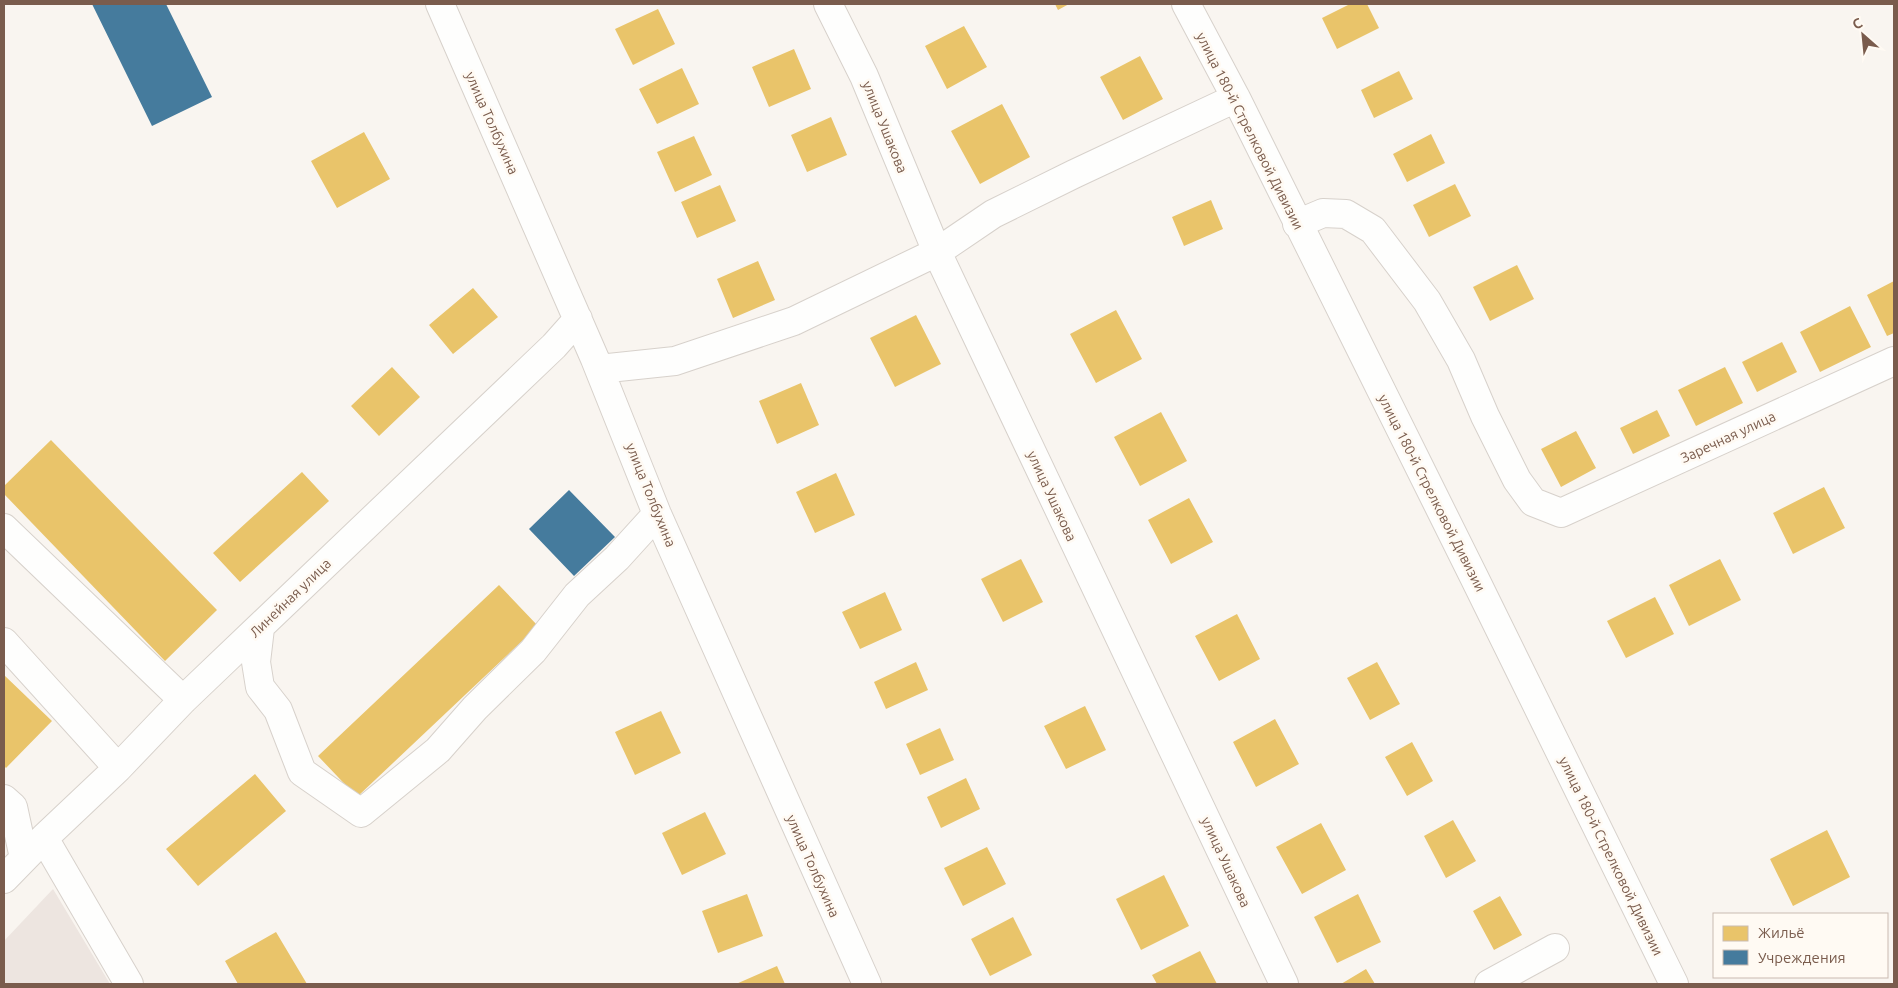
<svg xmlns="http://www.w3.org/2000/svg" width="1898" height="988" viewBox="0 0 1898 988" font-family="Ubuntu,sans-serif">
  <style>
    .industrial { fill: #ede5e0 }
    .homes { fill: #e9c46a }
    .public { fill: #457b9d }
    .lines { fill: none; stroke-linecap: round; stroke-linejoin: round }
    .minor-casing { stroke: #d7d1cb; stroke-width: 30 }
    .minor { stroke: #fefefd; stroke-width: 28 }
    .labels { text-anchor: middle; stroke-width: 5; stroke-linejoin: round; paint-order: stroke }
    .street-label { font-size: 14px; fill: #7a5c4d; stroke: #fffaf3 }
  </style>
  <rect width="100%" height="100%" fill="#f9f5f0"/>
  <!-- industrial -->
  <path class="industrial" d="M53,889l57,95h-106v-43z"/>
  <!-- homes -->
  <path class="homes" d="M1055,4h14l-11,6z
    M1350,4h17l12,24 -42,21 -15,-31z
    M658,9l17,35 -42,21 -18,-36z
    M964,26l23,41 -40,22 -22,-43z
    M794,49l17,40 -42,18 -17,-40z
    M1140,56l23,43 -40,21 -23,-43z
    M682,68l17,36 -42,20 -18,-35z
    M1399,71l14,28 -39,19 -13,-28z
    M1002,104l28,53 -50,27 -29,-53z
    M831,117l16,38 -40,17 -16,-37z
    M364,132l26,47 -53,29 -26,-47z
    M1431,134l14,29 -38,19 -14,-28z
    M694,136l18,39 -37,17 -18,-40z
    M1455,184l16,32 -42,21 -16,-32z
    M720,185l16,36 -39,17 -16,-36z
    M1211,200l12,29 -39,17 -12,-29z
    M758,261l17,39 -42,18 -16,-39z
    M1517,265l17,34 -44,22 -17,-34z
    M1894,281v52l-7,3 -20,-41z
    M473,288l25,29 -45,37 -24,-29z
    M1850,306l21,41 -51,25 -20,-40z
    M1116,310l26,49 -46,24 -26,-49z
    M916,315l25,49 -46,23 -25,-49z
    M1782,342l15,30 -40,20 -15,-30z
    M392,367l28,30 -41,39 -28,-30z
    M1725,367l18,36 -47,23 -18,-36z
    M801,383l18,42 -42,19 -18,-43z
    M1657,410l13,26 -37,18 -13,-26z
    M1161,412l26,49 -47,25 -26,-49z
    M1576,431l20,37 -35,19 -20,-38z
    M51,440l166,170 -52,51 -161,-167v-8z
    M302,472l27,29 -89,81 -27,-29z
    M836,473l19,42 -40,18 -19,-41z
    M1824,487l21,41 -52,26 -20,-41z
    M1189,498l24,44 -42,22 -23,-44z
    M1021,559l22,43 -40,20 -22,-43z
    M1720,559l21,41 -52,26 -20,-41z
    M499,585l39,41 -181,171 -39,-41z
    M885,592l17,38 -42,19 -18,-37z
    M1655,597l19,37 -48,24 -19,-37z
    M1237,614l23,45 -41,22 -24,-45z
    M916,662l12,28 -42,19 -12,-27z
    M1377,662l23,42 -30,16 -23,-42z
    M4,675l48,46 -46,47 -2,-2z
    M1085,706l21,44 -40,19 -22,-43z
    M661,711l20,42 -46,22 -20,-43z
    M1275,719l24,45 -43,23 -23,-45z
    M940,728l14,32 -34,15 -14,-31z
    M1412,742l21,39 -26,15 -22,-39z
    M255,774l31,37 -88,75 -32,-37z
    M966,778l14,31 -39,19 -14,-31z
    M705,812l21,42 -44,21 -20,-42z
    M1453,820l23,41 -30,17 -22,-42z
    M1321,823l25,47 -44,24 -26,-47z
    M1827,830l23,47 -57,29 -23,-47z
    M987,847l19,37 -43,22 -19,-38z
    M1164,875l25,51 -48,24 -25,-51z
    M747,894l16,42 -45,17 -16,-42z
    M1358,894l23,48 -44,21 -23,-46z
    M1500,896l22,39 -28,15 -21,-39z
    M1013,917l19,38 -42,21 -19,-37z
    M276,932l31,52h-69l-13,-23z
    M1200,951l17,33h-60l-5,-9z
    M777,966l8,18h-49z
    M1366,969l9,15h-34z"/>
  <!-- public -->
  <path class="public" d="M92,4h74l46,93 -60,29z
    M569,490l46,47 -41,39 -45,-47z"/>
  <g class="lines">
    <defs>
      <path id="minor" d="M440,4l155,355 62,155 210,470
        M828,4l36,72 73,176 347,732
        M1186,4l50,94 238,479 200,407
        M1297,224l26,-11 23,1 27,16 54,71 34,59 24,56 32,64 16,22 28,11 333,-152
        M599,369l76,-8 119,-40 143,-69 56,-38 81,-40 162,-76
        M4,528l179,172
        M260,628l-4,34 4,25 18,23 24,62 59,41 77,-63 37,-42 58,-57 44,-56 40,-37 40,-44
        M4,642l114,126
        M4,799l9,8 11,51
        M44,838l85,146
        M4,879l40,-41 74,-70 65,-68 371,-354 24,-27
        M1489,984l66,-36"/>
    </defs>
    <!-- minor casing -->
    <use href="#minor" class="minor-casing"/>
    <!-- minor -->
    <use href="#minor" class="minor"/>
  </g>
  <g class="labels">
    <!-- street labels -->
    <g class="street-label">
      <text transform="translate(492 123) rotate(66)" y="5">улица Толбухина</text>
      <text transform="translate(885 127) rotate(68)" y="5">улица Ушакова</text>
      <text transform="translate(1250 131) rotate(63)" y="5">улица 180-й Стрелковой Дивизии</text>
      <text transform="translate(1728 437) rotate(-25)" y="5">Заречная улица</text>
      <text transform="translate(1432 493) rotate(63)" y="5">улица 180-й Стрелковой Дивизии</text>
      <text transform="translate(651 495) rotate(68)" y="5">улица Толбухина</text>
      <text transform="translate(1052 496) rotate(65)" y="5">улица Ушакова</text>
      <text transform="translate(290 598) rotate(-44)" y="5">Линейная улица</text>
      <text transform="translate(1611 856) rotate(64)" y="5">улица 180-й Стрелковой Дивизии</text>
      <text transform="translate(1226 862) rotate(65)" y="5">улица Ушакова</text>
      <text transform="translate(813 866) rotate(66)" y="5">улица Толбухина</text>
    </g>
  </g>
  <!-- border -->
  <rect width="1898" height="988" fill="none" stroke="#7a5c4d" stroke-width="10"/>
  <!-- legend -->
  <rect x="1713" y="913" width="175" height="65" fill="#fffaf3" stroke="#cabbb1"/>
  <rect x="1723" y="926" width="25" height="15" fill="#e9c46a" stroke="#cabbb1"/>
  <text x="1758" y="938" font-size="15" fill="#7a5c4d">Жильё</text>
  <rect x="1723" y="950" width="25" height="15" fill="#457b9d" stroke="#cabbb1"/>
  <text x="1758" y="963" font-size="15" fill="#7a5c4d">Учреждения</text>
  <!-- north arrow -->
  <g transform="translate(1863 35) rotate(333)" stroke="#fffaf3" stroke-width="4" paint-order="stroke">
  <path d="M0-4L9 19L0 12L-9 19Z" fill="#7a5c4d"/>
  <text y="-8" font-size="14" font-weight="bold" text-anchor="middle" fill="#7a5c4d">С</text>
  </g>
</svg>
